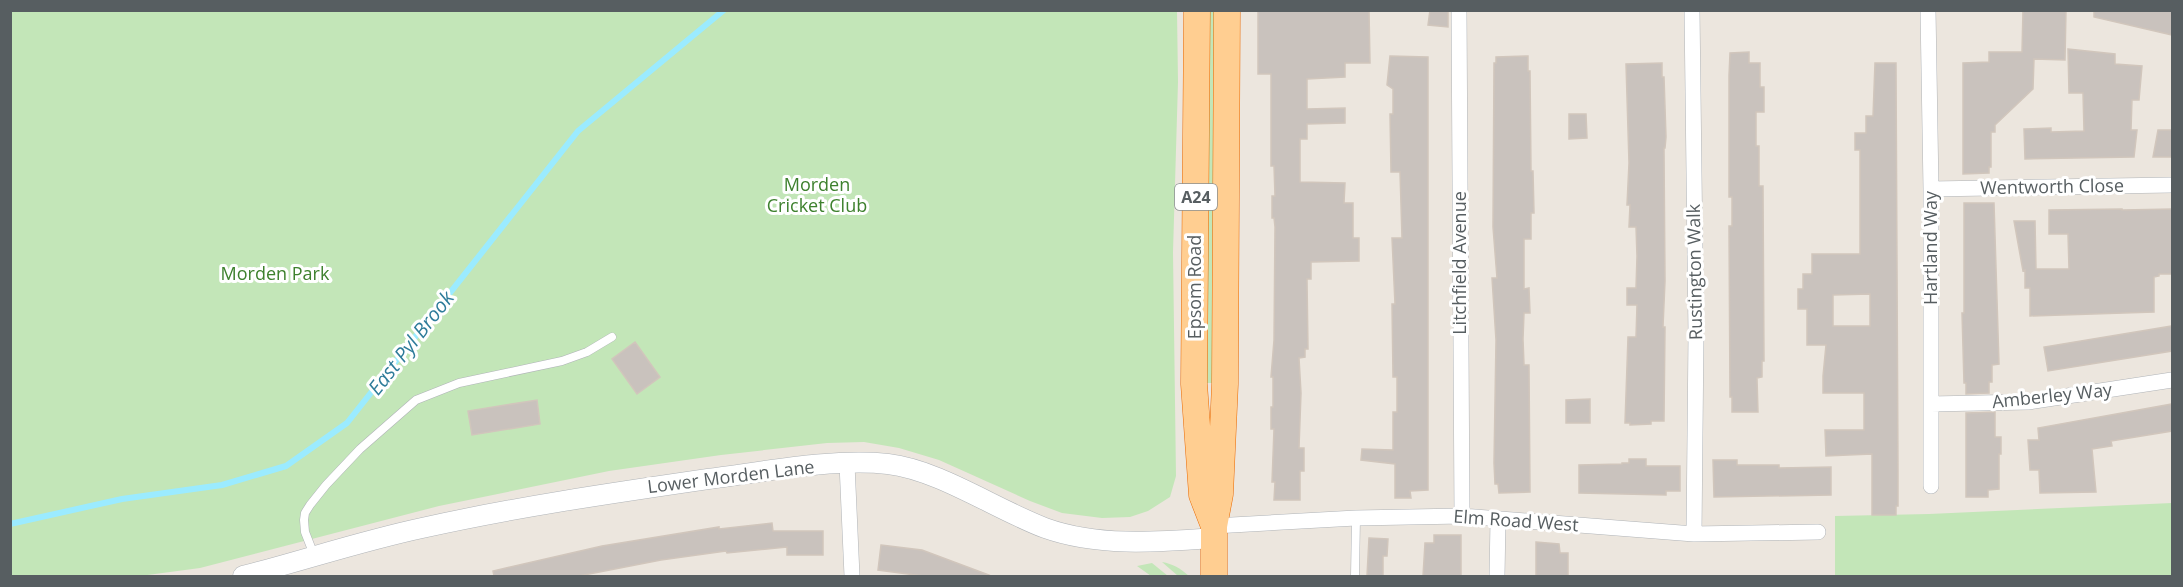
<svg xmlns="http://www.w3.org/2000/svg" width="2183" height="587" viewBox="0 0 2183 587" font-family="'Open Sans',sans-serif">
  <style>
    .green { fill: #c3e6b8 }
    .lines { fill: none; stroke-linecap: round; stroke-linejoin: round }
    .stream { stroke: #9bebff; stroke-width: 6 }
    .building { fill: #c9c2bd; stroke: #d1c6bc; stroke-width: 1.5; fill-rule: evenodd }
    .service-casing { stroke: #b0b4b8; stroke-width: 9 }
    .minor-casing { stroke: #b0b4b8; stroke-width: 16 }
    .tertiary-casing { stroke: #b0b4b8; stroke-width: 21 }
    .trunk-casing { stroke: #ea6900; stroke-width: 27 }
    .service { stroke: #fff; stroke-width: 8 }
    .minor { stroke: #fff; stroke-width: 15 }
    .tertiary { stroke: #fff; stroke-width: 20 }
    .trunk { stroke: #ffce91; stroke-width: 26 }
    .labels { text-anchor: middle; stroke-width: 6; stroke-linejoin: round; paint-order: stroke }
    .shield { fill: #fff; stroke: #898e90; stroke-width: 1.5 }
    .shield-label { font-size: 16px; font-weight: bold; fill: #575e61 }
    .park-label { font-size: 18px; fill: #3e812e; stroke: #fff }
    .street-label { font-size: 18px; fill: #575e61; stroke: #fff }
    .water-label { font-size: 20px; font-style: italic; fill: #2e7c9a; stroke: #fff }
  </style>
  <rect width="100%" height="100%" fill="#ece6de"/>
  <!-- green -->
  <path class="green" d="M1215,10l-2,373h-11l6,-372z
    M10,11h1167l1,71 -5,170 3,224 -6,21 -22,14 -18,6 -28,1 -40,-5 -32,-12 -91,-41 -40,-12 -35,-6 -37,1 -106,12 -112,16 -170,35 -239,62 -60,8h-129z
    M2172,503v73h-337v-60l94,-2z
    M1162,562c11,2 18,6 27,14h-11z
    M1152,563l16,13h-17l-14,-10z"/>
  <g class="lines">
    <!-- stream -->
    <path class="stream" d="M10,524l112,-25 100,-14 64,-19 61,-43 231,-292 146,-121"/>
  </g>
  <!-- building -->
  <path class="building" d="M1258,10h111l1,53h-25v14l-38,2v30l38,-1v15l-38,1v15h-7v43l45,1 -1,20h9v35h6v23l-48,1v17h-4l1,70h-3v8l-6,1 2,35 -2,55h5v23h-4v29h-26l1,-18h-3l2,-53h-3v-22h2v-30h-2l3,-37 1,-113 -1,-9h-2v-22h3l-1,-30h-3v-92h-13z
    M1430,10h18v17l-20,-2z
    M2023,10h43l-1,50 -31,-1 -1,30 -38,36v7h-4v35h-2v6l-26,1v-111l26,-1v-10h33z
    M2094,10h78v25l-78,-18z
    M2068,49l47,5v10l27,2 -3,34h-7l-1,30h6l-3,27 -109,2 -1,-30 27,-1v4l33,-1 -1,-38h-14z
    M1749,52v11h11v24h4v25h-8v34h3v40h4l1,175h-2v16l-5,1 1,34h-26v-15h-2l-1,-171h3v-29h-3v-121l1,-23z
    M1390,56l38,1v433l-18,1 1,7h-16v-34l-34,-4 1,-11 31,1v-38h4v-35h-4l-1,-73h3l-3,-66h10l-2,-66h-9l-1,-58h3v-25l-6,-4z
    M1528,56v15h2l1,100h2l1,42h-3v26h-7v50l5,-1 1,25h-6l-1,26 1,26h5l1,127 -31,1 -1,-9h-3l-1,-21 2,-123 -4,-62h5l-4,-51 1,-164h2v-6z
    M1662,63v14h2l2,60 -1,11h-1l1,133 -2,46h2l-1,94h-13v3l-21,1v-2h-5l3,-86h8l1,-32h-10v-17h9l1,-32 -1,-29h-7l1,-22h-3l2,-42 -3,-99z
    M1875,63h21l2,409v34h-2v9h-24v-61l-46,2 -1,-26h39v-37h-41v-17l3,-31h-19v-36h-9v-20h5v-15h9v-20h48v-104h-5v-17h11v-17h7zM1870,294v32h-37v-31z
    M1569,114h17l1,24 -18,1z
    M2158,130h14v27h-19z
    M1964,203h30l5,161 -7,1v17h-3v11l-23,1v-11h-2l-2,-70h2z
    M2122,209v1l50,-1v65h-13v2l-5,1v35l-124,4v-28h-5v-18l-2,1 -9,-50h21l1,48h33l-1,-35h-19v-24z
    M2172,326v25l-124,20 -4,-24z
    M635,342l25,35 -23,17 -25,-35z
    M1590,399v24h-24v-23z
    M537,400l3,24 -68,11 -4,-24z
    M2172,404v27l-61,10 1,5 -20,3 4,43 -56,1 -1,-23h-9l-2,-30h11l-1,-12z
    M1995,412v25h6v17h-2v35l-11,1v7h-22v-84z
    M1629,459h17v7h34v25h-14v4l-87,-2v-28l43,-1v-1h7z
    M1713,460h24v5h42v3l52,-1v28l-117,2z
    M772,523l1,8h50v24h-36v-8l-60,6 -1,-2 -65,9 -82,16h-85l-1,-5 109,-25 117,-19v2z
    M1434,535h27v41h-38l2,-33h9z
    M1369,538l19,1 -1,17h-4v20h-16z
    M1536,542l23,2 1,9h8v23h-32z
    M881,545l41,5 67,25 -1,1h-65l-45,-6z"/>
  <g class="lines">
    <defs>
      <path id="service" d="M314,555l-9,-23 -1,-12 1,-7 5,-8 16,-20 34,-36 56,-49 43,-17 103,-22 25,-9 25,-15
        M1355,576l1,-58"/>
      <path id="minor" d="M1459,10l3,506
        M1692,10l4,325 -2,199
        M1928,10l3,179v297
        M1931,189l241,-4
        M1931,404l97,-2 144,-22
        M847,464l5,112
        M1214,526l142,-8 106,-2 232,18 124,-2
        M1497,576l1,-56"/>
      <path id="tertiary" d="M243,576c59,-15 118,-35 179,-48 94,-21 190,-35 286,-49 55,-7 125,-21 180,-15 51,6 107,45 157,64 53,19 113,14 169,10"/>
      <path id="trunk" d="M1197,10l-3,374 8,111 12,31
        M1214,576v-50l6,-32 5,-110 2,-374"/>
    </defs>
    <!-- service casing -->
    <use href="#service" class="service-casing"/>
    <!-- minor casing -->
    <use href="#minor" class="minor-casing"/>
    <!-- tertiary casing -->
    <use href="#tertiary" class="tertiary-casing"/>
    <!-- trunk casing -->
    <use href="#trunk" class="trunk-casing"/>
    <!-- service -->
    <use href="#service" class="service"/>
    <!-- minor -->
    <use href="#minor" class="minor"/>
    <!-- tertiary -->
    <use href="#tertiary" class="tertiary"/>
    <!-- trunk -->
    <use href="#trunk" class="trunk"/>
  </g>
  <g class="labels">
    <!-- shield labels -->
    <rect class="shield" x="1175" y="184" width="42" height="26" rx="4.5"/>
    <g class="shield-label">
      <text x="1196" y="203">A24</text>
    </g>
    <!-- park labels -->
    <g class="park-label">
      <text x="817" y="191">Morden<tspan x="817" dy="21">Cricket Club</tspan></text>
      <text x="275" y="280">Morden Park</text>
    </g>
    <!-- street labels -->
    <g class="street-label">
      <text transform="translate(2052 187) rotate(-1)" y="6">Wentworth Close</text>
      <text transform="translate(1931 248) rotate(-90)" y="6">Hartland Way</text>
      <text transform="translate(1460 263) rotate(-90)" y="6">Litchfield Avenue</text>
      <text transform="translate(1695 272) rotate(-91)" y="6">Rustington Walk</text>
      <text transform="translate(1195 287) rotate(-90)" y="6">Epsom Road</text>
      <text transform="translate(2052 396) rotate(-6)" y="6">Amberley Way</text>
      <text transform="translate(731 477) rotate(-7)" y="6">Lower Morden Lane</text>
      <text transform="translate(1516 521) rotate(4)" y="6">Elm Road West</text>
    </g>
    <!-- water labels -->
    <g class="water-label">
      <text transform="translate(411 343) rotate(-52)" y="7">East Pyl Brook</text>
    </g>
  </g>
  <!-- border -->
  <rect width="2183" height="587" fill="none" stroke="#575e61" stroke-width="24"/>
</svg>
